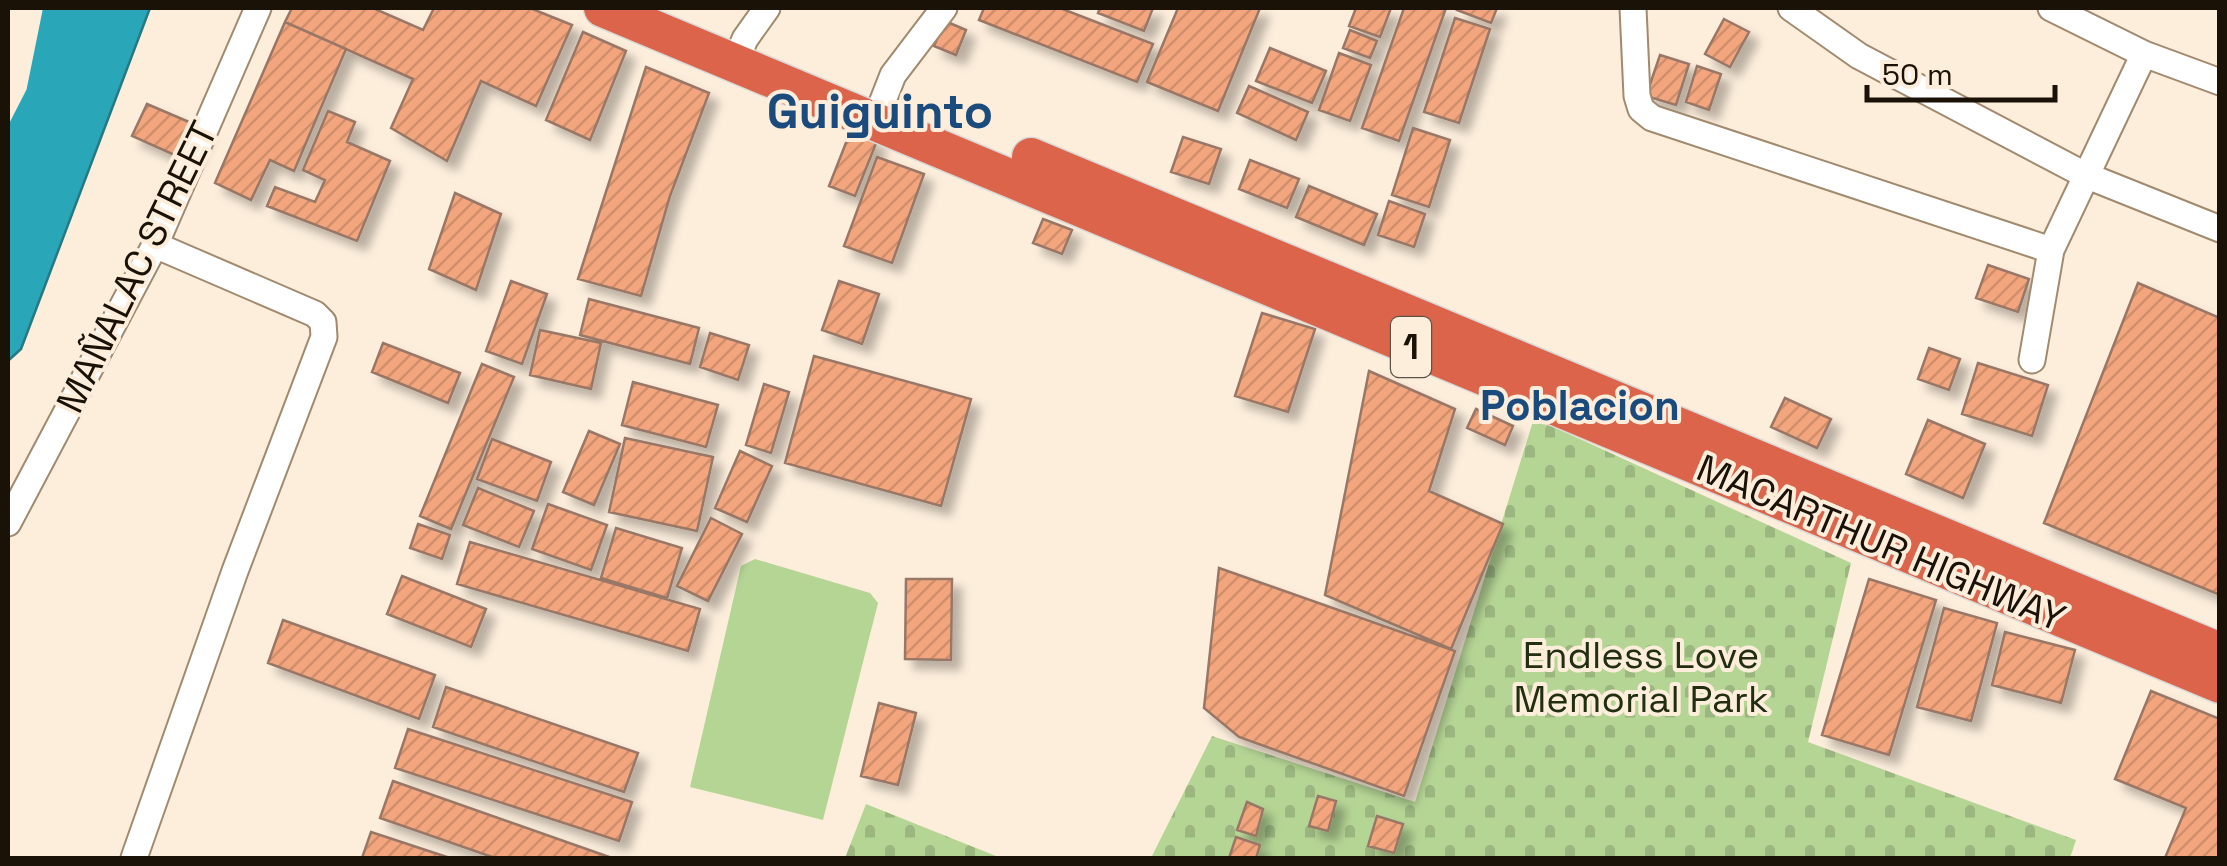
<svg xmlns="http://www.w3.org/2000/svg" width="2227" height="866" viewBox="0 0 2227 866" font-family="'Space Grotesk',sans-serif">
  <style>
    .cemetery { fill: url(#cemetery-stones) }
    .park { fill: #b5d595 }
    .water { fill: #2aa6b9; stroke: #257984; stroke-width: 2.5 }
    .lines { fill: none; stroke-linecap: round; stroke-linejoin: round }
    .river { stroke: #2aa6b9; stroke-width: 45 }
    .building { fill: url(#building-hatch); stroke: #987766; stroke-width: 2.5; filter: url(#shadow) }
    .minor-casing { stroke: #a18a6e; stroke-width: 29 }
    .highway-casing { stroke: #dad9d7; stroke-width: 41 }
    .minor { stroke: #fff; stroke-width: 25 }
    .highway { stroke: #dc644b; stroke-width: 38 }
    .labels { text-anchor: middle; stroke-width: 8; stroke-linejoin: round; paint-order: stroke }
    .shield { fill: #fdeedc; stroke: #5e5347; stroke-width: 2.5 }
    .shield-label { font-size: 35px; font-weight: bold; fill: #1a1107 }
    .street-label { font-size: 38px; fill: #1a1107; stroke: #fdeedc }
    .park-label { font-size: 38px; fill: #212f10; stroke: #fdeedc }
    .quarter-label { font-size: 42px; font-weight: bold; fill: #1b4a7d; stroke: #fdeedc }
    .district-label { font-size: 48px; font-weight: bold; fill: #1b4a7d; stroke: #fdeedc }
  </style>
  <defs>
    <pattern id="cemetery-stones" width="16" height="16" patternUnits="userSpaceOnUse" patternTransform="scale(2.5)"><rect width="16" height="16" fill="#b5d595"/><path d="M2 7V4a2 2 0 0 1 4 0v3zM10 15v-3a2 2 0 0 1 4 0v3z" fill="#9bb67f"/></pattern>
    <pattern id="building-hatch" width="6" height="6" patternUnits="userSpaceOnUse" patternTransform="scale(2.5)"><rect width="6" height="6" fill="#f3a67e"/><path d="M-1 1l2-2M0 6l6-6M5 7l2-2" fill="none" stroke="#d08e6b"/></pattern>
    <filter id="shadow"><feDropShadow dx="9" dy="9" stdDeviation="5" flood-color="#0004"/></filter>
  </defs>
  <rect width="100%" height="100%" fill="#fdeedc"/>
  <!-- cemetery -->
  <path class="cemetery" d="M1534,418l317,145 -43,179 268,98 -6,18h-919l61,-122 203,66z
    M866,804l135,54h-156z"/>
  <!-- park -->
  <path class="park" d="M755,559l115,34 8,10 -55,217 -133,-33 51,-221z"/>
  <!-- water -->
  <path class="water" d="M62,8h88l-129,341 -13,12v-185z"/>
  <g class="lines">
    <!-- river -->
    <path class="river" d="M8,175l40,-78 18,-89"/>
  </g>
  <!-- building -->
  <path class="building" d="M292,8h81l50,22 11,-22h96l42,17 -36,81 -55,-25 -34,80 -56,-33 22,-49 -128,-57z
    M984,8h76l93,36 -16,38 -158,-62z
    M1100,8h53l-9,23 -46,-18z
    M1178,8h82l-42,103 -71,-29z
    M1356,8h35l-11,29 -31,-11z
    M1404,8h42l-47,133 -37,-13z
    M1458,8h39l-6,15 -34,-13z
    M1455,18l35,11 -31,94 -35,-11z
    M1724,19l25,13 -19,35 -25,-13z
    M945,21l21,9 -10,25 -22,-9z
    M285,22l61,27 -52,122 -24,-11 -19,40 -36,-17z
    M1350,30l27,11 -7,17 -27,-10z
    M583,32l43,19 -36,89 -44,-20z
    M1270,48l56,23 -14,32 -56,-22z
    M1339,53l32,12 -21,56 -31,-11z
    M1660,55l29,9 -13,41 -30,-9z
    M1697,66l24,8 -12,36 -23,-8z
    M646,67l63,26 -39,103 -29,100 -63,-17z
    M1249,86l59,26 -12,28 -59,-27z
    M147,104l56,24 -15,33 -56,-25z
    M328,111l27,11 -8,20 43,19 -33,80 -90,-35 8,-19 40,15 10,-22 -22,-10z
    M1413,128l37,12 -21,67 -37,-12z
    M851,130l26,11 -22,55 -26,-10z
    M1183,137l38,12 -12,35 -38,-12z
    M877,157l47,17 -32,89 -48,-17z
    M1250,160l49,19 -12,29 -48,-19z
    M1309,186l68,28 -13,31 -68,-28z
    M455,193l46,21 -25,76 -47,-21z
    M1389,201l36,13 -11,33 -36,-12z
    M1043,219l29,11 -10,24 -29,-11z
    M1988,265l41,14 -11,33 -42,-14z
    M511,281l36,13 -25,70 -36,-13z
    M839,281l40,13 -17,50 -40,-14z
    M2138,283l82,35v277l-176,-72z
    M589,299l110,29 -9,36 -110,-29z
    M1262,313l53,16 -27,83 -53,-16z
    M540,330l61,13 -10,46 -61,-14z
    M710,333l39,12 -11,35 -38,-13z
    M383,343l77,30 -12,30 -76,-31z
    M1929,348l31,11 -11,31 -31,-11z
    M814,356l157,43 -30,107 -156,-43z
    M1978,363l70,22 -16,51 -70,-22z
    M482,364l32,13 -63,152 -31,-13z
    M1369,371l86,38 -26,82 74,33 -52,125 -126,-54z
    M633,382l85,23 -12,42 -84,-22z
    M764,384l25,8 -18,61 -25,-8z
    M1785,398l46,21 -14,29 -46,-21z
    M1476,409l37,17 -8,19 -38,-17z
    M1928,420l57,24 -22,54 -57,-24z
    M589,431l31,13 -26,61 -31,-13z
    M625,438l88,19 -16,74 -88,-19z
    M492,439l59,23 -14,39 -60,-22z
    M740,451l32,15 -25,56 -32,-14z
    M478,488l56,23 -15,36 -56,-22z
    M548,504l59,21 -16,45 -59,-21z
    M711,518l31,16 -34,67 -31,-15z
    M418,524l32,11 -8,24 -32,-11z
    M616,528l66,20 -15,50 -66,-20z
    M470,542l230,67 -12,42 -231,-67z
    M1219,568l236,83 -51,145 -165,-59 -35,-29z
    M402,576l84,33 -15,38 -84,-33z
    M906,579h46l-1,81 -46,-1z
    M1869,579l67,21 -47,155 -67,-20z
    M1944,608l53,15 -26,98 -54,-14z
    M283,620l152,55 -16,44 -151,-56z
    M2005,632l70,18 -14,53 -69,-18z
    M446,687l192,66 -14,39 -191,-65z
    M2151,691l69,28v139h-55l21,-50 -71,-29z
    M879,703l37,10 -18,72 -37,-9z
    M408,729l224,73 -13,39 -224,-73z
    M393,781l219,77h-117l-115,-40z
    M1318,796l18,5 -8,30 -19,-5z
    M1247,802l16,7 -7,27 -19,-6z
    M1377,816l26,8 -9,29 -26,-7z
    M371,832l79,26h-88z
    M1236,837l24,8 -4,13h-27z"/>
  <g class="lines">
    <defs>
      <path id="minor" d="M1633,8l4,88 4,13 11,9 399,132
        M1791,8l68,48 226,119 135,54
        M2051,8l93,46 76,28
        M735,63l10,-24 22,-31
        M875,121l18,-46 51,-67
        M2032,360l19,-110 93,-196
        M8,523l147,-278 103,-237
        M134,858l101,-287 89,-234 -1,-15 -8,-8 -160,-69"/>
      <path id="highway" d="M603,8l1617,676
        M1031,157l1189,495"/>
    </defs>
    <!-- minor casing -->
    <use href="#minor" class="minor-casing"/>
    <!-- highway casing -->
    <use href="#highway" class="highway-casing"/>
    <!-- minor -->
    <use href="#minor" class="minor"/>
    <!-- highway -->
    <use href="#highway" class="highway"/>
  </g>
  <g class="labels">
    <!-- shield labels -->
    <rect class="shield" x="1391" y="317" width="40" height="60" rx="8"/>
    <g class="shield-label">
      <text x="1411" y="359">1</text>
    </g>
    <!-- street labels -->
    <g class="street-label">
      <text transform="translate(137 267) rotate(-64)" y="13">MAÑALAC STREET</text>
      <text transform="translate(1881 543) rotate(23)" y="13">MACARTHUR HIGHWAY</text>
    </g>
    <!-- park labels -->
    <g class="park-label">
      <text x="1641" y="668">Endless Love<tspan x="1641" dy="44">Memorial Park</tspan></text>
    </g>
    <!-- quarter labels -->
    <g class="quarter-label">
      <text x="1580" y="420">Poblacion</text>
    </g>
    <!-- district labels -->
    <g class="district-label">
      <text x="880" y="128">Guiguinto</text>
    </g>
  </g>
  <!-- border -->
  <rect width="2227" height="866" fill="none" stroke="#1a1107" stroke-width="20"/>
  <!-- scale -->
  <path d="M1867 85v15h188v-15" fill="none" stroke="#1a1107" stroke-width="5"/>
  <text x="1882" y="85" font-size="30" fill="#1a1107" stroke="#fdeedc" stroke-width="8" paint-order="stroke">50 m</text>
</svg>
